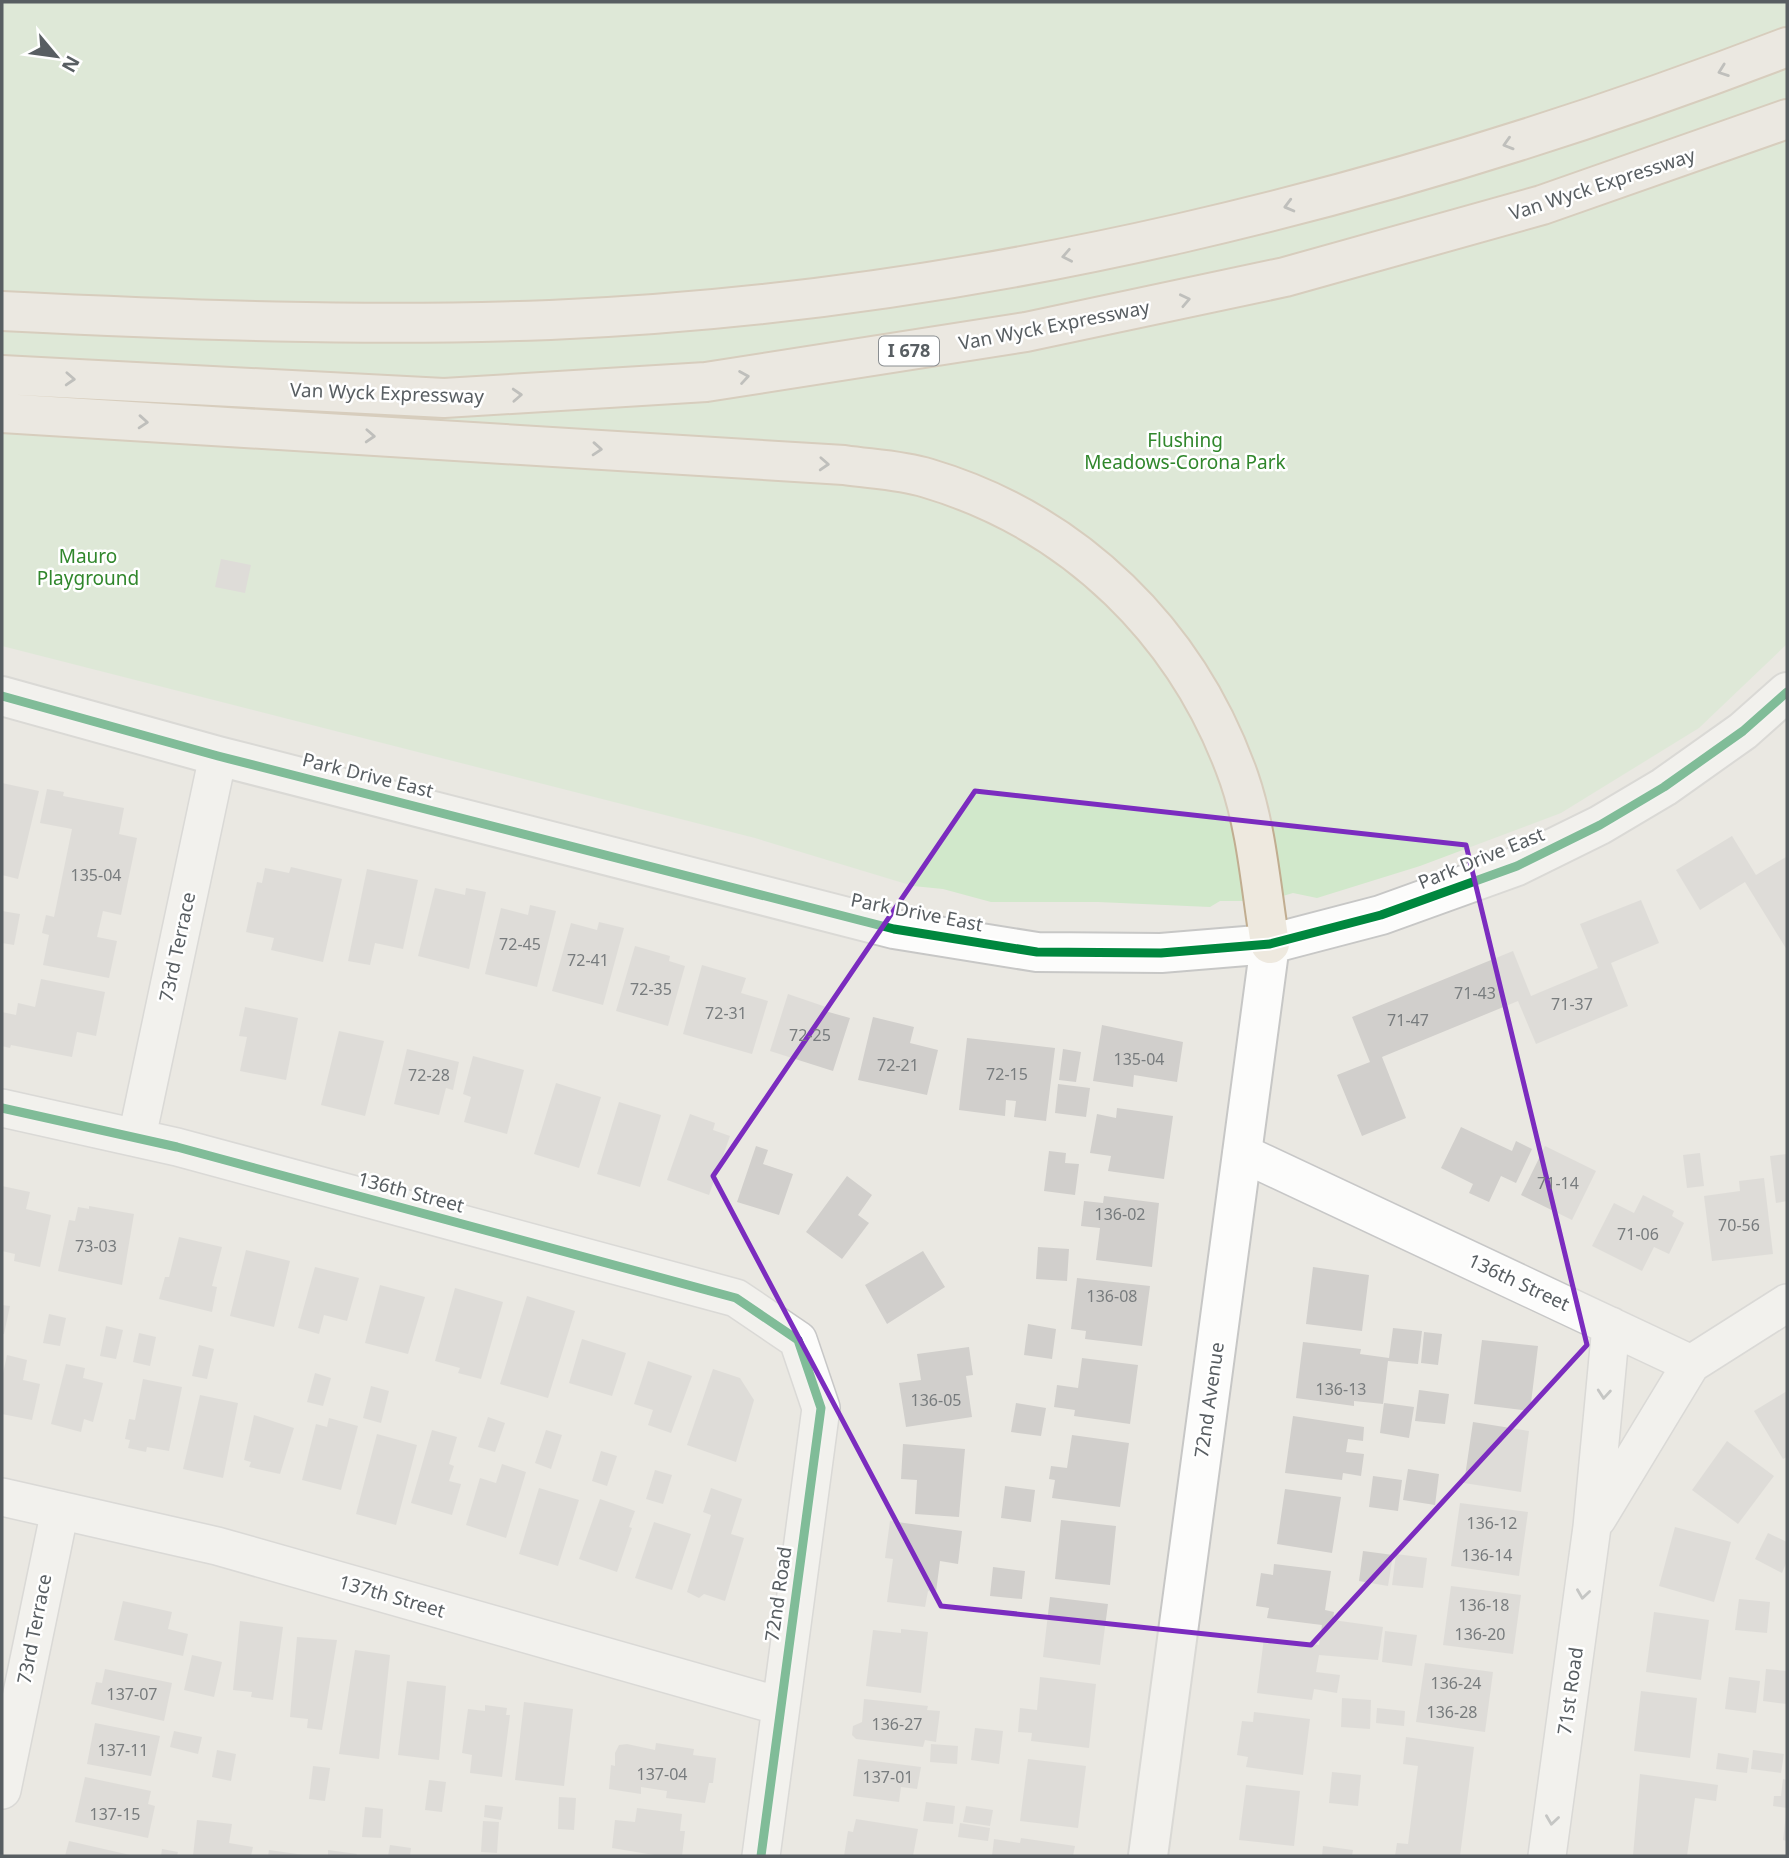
<svg xmlns="http://www.w3.org/2000/svg" width="1789" height="1858" viewBox="0 0 1789 1858" font-family="'Noto Sans',sans-serif">
  <style>
    .green { fill: #d1e8cb }
    .building { fill: #d1cfcc }
    .lines { fill: none; stroke-linecap: round; stroke-linejoin: round }
    .street-casing { stroke: #c7c7c7; stroke-width: 40 }
    .secondary-casing { stroke: #c7c7c6; stroke-width: 42 }
    .highway-casing { stroke: #c1ad90; stroke-width: 42 }
    .street { stroke: #fcfcfb; stroke-width: 37 }
    .secondary { stroke: #fcfcfb; stroke-width: 38 }
    .highway { stroke: #eee9df; stroke-width: 38 }
    .cycleway-casing { stroke: #fff; stroke-width: 13 }
    .cycleway { stroke: #00873e; stroke-width: 9 }
    .oneway { stroke: #8c8f8e }
    .oneway2 { stroke: #9a9d9f }
    .marked { fill: none; stroke: #7b2cbf; stroke-width: 5; stroke-linejoin: round }
    .labels { text-anchor: middle; stroke-width: 5; stroke-linejoin: round; paint-order: stroke }
    .number-label { font-size: 16px; fill: #787c7e }
    .shield { fill: #fff; stroke: #8a8e91; stroke-width: 2 }
    .shield-label { font-size: 18px; font-weight: bold; fill: #585e62 }
    .street-label { font-size: 19px; fill: #585e62; stroke: #fff }
    .park-label { font-size: 19px; fill: #30872c; stroke: #fff }
  </style>
  <rect width="100%" height="100%" fill="#eae8e2"/>
  <!-- green -->
  <path class="green" d="M2,2h1785v642l-88,84 -138,85 -141,53 -103,32 -24,-5 -27,8h-46l-10,6 -112,-5h-107l-48,-13 -30,-3 -158,-48 -753,-192z"/>
  <!-- building -->
  <path class="building" d="M221,559l30,6 -6,28 -30,-6z
    M2,783l37,8 -21,88 -16,-4z
    M47,789l17,3 -1,4 61,12 -5,26 18,4 -16,77 -18,-4 -6,26 20,4 -8,37 -66,-13 6,-30 -7,-2 4,-18 8,2 18,-88 -32,-6z
    M1732,836l24,39 30,-18 1,2v91l-42,-68 -45,28 -24,-40z
    M291,867l51,12 -19,83 -52,-12 3,-12 -28,-6 11,-50 5,1 3,-15 24,5z
    M367,869l51,11 -15,69 -28,-6 -5,22 -22,-4z
    M435,888l30,7 1,-7 20,4 -17,77 -51,-13z
    M1641,900l18,43 -48,20 17,43 -92,38 -18,-43 -136,56 24,61 -44,18 -25,-61 33,-13 -18,-45 161,-66 18,45 67,-28 -18,-44z
    M530,905l26,6 -19,76 -52,-13 16,-66 27,7z
    M2,911l18,3 -6,31 -12,-2z
    M599,922l25,6 -21,77 -51,-14 19,-68 26,7z
    M635,946l35,10 -1,5 16,5 -17,60 -52,-15z
    M702,965l44,13 -5,15 27,8 -16,53 -69,-20z
    M41,979l64,13 -9,44 -19,-4 -5,25 -61,-12 -1,3 -8,-2v-34l14,3 2,-12 17,4z
    M788,994l38,13 -1,4 25,7 -17,53 -63,-20z
    M245,1007l53,11 -12,62 -46,-9 7,-34 -8,-1z
    M873,1017l41,10 -4,16 28,7 -11,45 -69,-15z
    M1102,1025l81,17 -6,40 -43,-7 -1,12 -40,-6z
    M339,1031l45,10 -19,75 -44,-11z
    M967,1038l88,10 -9,73 -32,-4 2,-16 -10,-1 -1,16 -46,-6z
    M407,1049l52,13 -6,28 -7,-2 -7,27 -45,-11z
    M1063,1049l18,3 -5,30 -17,-2z
    M473,1056l51,14 -17,64 -43,-12 7,-25 -8,-3z
    M556,1083l45,14 -22,71 -45,-14z
    M1058,1084l32,4 -4,29 -31,-4z
    M619,1102l42,13 -21,72 -43,-13z
    M1117,1108l56,8 -9,63 -56,-8 3,-15 -21,-3 7,-39 19,4z
    M690,1114l25,9 -2,7 17,6 -21,59 -42,-15z
    M1461,1127l51,24 4,-10 16,8 -16,34 -15,-7 -12,26 -20,-9 4,-9 -32,-16z
    M756,1146l12,4 -5,14 30,10 -14,41 -42,-13z
    M1545,1146l51,25 -24,49 -51,-25z
    M1049,1151l17,2 -1,10 14,1 -4,31 -31,-4z
    M1700,1153l4,33 -17,2 -4,-33z
    M1787,1154v47l-11,2 -6,-47z
    M847,1176l25,19 -14,20 11,8 -27,36 -36,-27z
    M1764,1178l9,76 -61,7 -8,-65 36,-5 -1,-10z
    M2,1186l28,6 -4,17 25,6 -11,52 -26,-6 1,-7 -13,-3z
    M1643,1195l31,16 -2,5 12,7 -15,31 -15,-7 -12,24 -50,-25 22,-43 20,10z
    M1104,1196l55,7 -7,64 -56,-7 4,-32 -19,-2 3,-25 19,2z
    M89,1206l45,8 -12,71 -64,-14 11,-51 6,1 3,-14 11,2z
    M179,1237l43,10 -10,39 5,1 -5,25 -53,-13 6,-22h4z
    M1038,1247l31,2 -2,32 -31,-2z
    M246,1250l44,11 -16,66 -44,-11z
    M923,1251l22,36 -58,37 -22,-39z
    M315,1267l44,11 -12,43 -23,-6 -5,19 -21,-6z
    M1313,1267l56,8 -7,56 -56,-7z
    M1077,1278l73,8 -8,60 -57,-7 1,-8 -15,-2z
    M380,1285l45,12 -17,57 -43,-11z
    M455,1288l48,14 -22,77 -23,-6 2,-5 -25,-7z
    M527,1296l48,15 -27,87 -48,-14z
    M2,1305l8,1 -6,28h-2z
    M49,1314l17,4 -6,28 -17,-3z
    M1028,1324l28,5 -4,30 -28,-4z
    M106,1326l17,4 -7,29 -16,-3z
    M1393,1328l29,3 -4,33 -30,-3 -5,43 -29,-3v5l-58,-8 7,-56 58,7 -1,5 29,4z
    M1424,1332l18,2 -4,31 -17,-2z
    M139,1333l17,4 -6,29 -17,-4z
    M582,1339l44,14 -14,43 -43,-13z
    M1482,1340l56,6 -8,65 -56,-7z
    M199,1345l15,4 -7,30 -15,-3z
    M969,1347l4,28 -7,1 6,41 -66,10 -7,-44 22,-3 -4,-26z
    M7,1355l20,5 -4,20 17,4 -8,36 -30,-6v-36z
    M1082,1358l56,7 -8,59 -56,-8 1,-6 -21,-3 3,-22 21,3z
    M648,1361l44,15 -21,57 -23,-8 5,-15 -19,-6z
    M66,1364l19,4 -2,10 20,5 -10,39 -9,-3 -3,13 -30,-8z
    M713,1369l27,9 14,22 -18,62 -49,-17z
    M315,1373l16,5 -8,28 -16,-4z
    M143,1379l39,8 -13,64 -22,-4 -1,5 -18,-4 2,-8 -5,-1 4,-20 6,1z
    M371,1386l18,5 -8,32 -18,-5z
    M1419,1390l30,4 -4,30 -30,-3z
    M1787,1391v66l-4,2 -29,-48z
    M200,1395l38,8 -15,75 -40,-9z
    M1016,1403l30,5 -5,28 -30,-4z
    M1384,1403l30,4 -5,31 -29,-5z
    M254,1415l40,13 -14,46 -31,-7 2,-5 -7,-2z
    M1293,1416l71,11 -1,14 -15,-2 -2,13 18,2 -3,22 -18,-3 -1,7 -57,-7z
    M488,1417l17,6 -10,29 -17,-5z
    M329,1418l29,8 -17,64 -39,-10 14,-56 11,3z
    M1473,1422l56,9 -8,61 -57,-9z
    M432,1430l25,7 -8,27 5,2 -5,15 12,3 -9,31 -41,-12z
    M546,1430l16,5 -11,34 -16,-6z
    M377,1434l40,11 -21,80 -40,-11z
    M1072,1435l57,8 -9,64 -68,-9 3,-18 -6,-1 2,-13 16,2z
    M1727,1441l47,35 -36,48 -46,-34z
    M903,1444l62,5 -6,68 -44,-3 2,-34 -16,-1z
    M601,1451l16,5 -10,30 -15,-5z
    M502,1464l24,8 -20,66 -40,-13 14,-47 16,5z
    M1408,1469l31,5 -4,31 -32,-5z
    M655,1470l17,5 -9,29 -17,-5z
    M1373,1476l29,4 -4,31 -29,-4z
    M1005,1486l30,4 -4,32 -30,-4z
    M539,1488l40,12 -21,66 -39,-12z
    M711,1488l31,11 -11,35 13,4 -19,63 -21,-7 -5,4 -12,-6 24,-77 -8,-3z
    M1285,1489l56,8 -9,56 -55,-9z
    M600,1499l35,12 -6,16 3,1 -15,44 -38,-13z
    M1460,1503l68,9 -9,64 -68,-10z
    M1061,1520l55,6 -6,59 -55,-6z
    M890,1521l72,10 -4,33 -18,-3 -4,31 -8,-1 -3,16 -38,-5 6,-43 -8,-1z
    M654,1522l37,12 -19,56 -37,-12z
    M1675,1527l56,15 -17,60 -55,-16z
    M1768,1533l19,9v19l-5,12 -27,-14z
    M1363,1551l30,4 -5,31 -29,-5z
    M1396,1554l31,4 -4,30 -31,-3z
    M1274,1564l57,7 -6,39 9,2 -1,8 50,7 -5,33 -59,-5 -3,17 24,3 -3,18 -23,-4 -2,11 -55,-7 7,-55 55,7 3,-20 -55,-7 2,-10 -13,-2 5,-33 12,2z
    M993,1567l32,4 -3,28 -32,-3z
    M1451,1586l70,9 -8,59 -70,-9z
    M1050,1597l58,7 -8,61 -57,-8z
    M1739,1599l31,3 -3,31 -32,-3z
    M123,1601l49,11 -4,17 20,5 -5,22 -69,-16z
    M1654,1612l55,8 -8,60 -55,-8z
    M240,1621l43,6 -10,73 -22,-3 1,-5 -19,-2z
    M901,1629l27,3 -7,61 -55,-7 7,-56 28,3z
    M1385,1631l32,4 -5,31 -30,-4z
    M297,1637l40,3 -15,90 -15,-2 1,-9 -18,-2z
    M355,1650l35,5 -11,104 -40,-5z
    M192,1655l30,7 -8,35 -30,-7z
    M1425,1663l68,9 -8,60 -69,-10z
    M105,1669l67,14 -8,38 -73,-17 5,-22 6,1z
    M1766,1669l21,2v33l-24,-3z
    M1040,1677l56,7 -7,64 -58,-7 1,-8 -14,-1 2,-24 17,2z
    M1729,1677l31,4 -4,32 -31,-4z
    M407,1681l39,5 -7,74 -41,-5z
    M1641,1691l56,7 -7,60 -56,-7z
    M1342,1698l29,2 -1,29 -29,-2z
    M864,1699l64,7 -1,4 13,1 -4,31 -11,-2 -2,7 -67,-8 -4,-4 1,-9 9,-4z
    M524,1702l49,7 -9,77 -49,-6z
    M485,1705l22,3 -1,7h4l-8,62 -32,-4 2,-18 -10,-2 6,-44 17,2z
    M1377,1708l28,3 -1,15 -28,-3z
    M1254,1712l56,7 -7,56 -57,-8 2,-10 -11,-2 5,-34 11,1z
    M95,1723l65,13 -9,40 -64,-12z
    M975,1728l28,3 -4,33 -28,-4z
    M174,1731l28,6 -4,17 -28,-7z
    M1406,1737l68,10 -14,109h-65l2,-13 11,1 10,-78 -15,-2z
    M656,1743l38,6 -1,6 23,3 -3,25h-4l-4,20 -39,-5 1,-7 -26,-4v7l-32,-5 2,-24 4,1v-13l4,-8 8,-1 28,6z
    M931,1744l27,2 -1,18 -27,-2z
    M217,1750l19,4 -5,27 -19,-4z
    M1753,1750l31,4 -3,19 -30,-4z
    M1718,1753l31,5 -2,15 -31,-4z
    M858,1759l63,8 -4,22 -16,-2 -2,15 -46,-6z
    M1028,1759l58,7 -8,62 -58,-7z
    M313,1766l17,2 -5,33 -16,-2z
    M1332,1772l29,3 -3,31 -29,-3z
    M1640,1774l78,11 -2,16 -21,-3 -8,58h-54z
    M85,1777l66,14 -3,13 7,2 -7,32 -73,-16z
    M1783,1779l4,1v28l-14,-2 1,-10h7z
    M429,1780l17,2 -4,30 -17,-2z
    M1246,1785l54,6 -6,55 -55,-6z
    M559,1797l17,1 -2,32 -16,-1z
    M926,1802l29,4 -2,18 -30,-3z
    M485,1805l18,2 -2,13 -17,-3z
    M966,1806l27,4 -3,16 -27,-4z
    M365,1807l18,2 -2,29 -19,-1z
    M637,1808l45,6 -2,17h5l-3,25h-22l-48,-8 3,-28 20,2z
    M1786,1814l1,1v26l-4,-1z
    M856,1819l62,10 -5,27h-69l4,-25 5,1z
    M197,1820l35,4 -3,19 24,4 -2,9h-58z
    M483,1821l16,1 -2,31 -16,-1z
    M960,1823l30,5 -2,13 -30,-4z
    M1021,1838l54,8 -2,10h-81l2,-17 26,4z
    M69,1841l61,14v1h-65z
    M390,1845l21,3 -1,8h-22z
    M1323,1846l30,4 -1,6h-30z
    M162,1849l16,3 -1,4h-16z
    M269,1850l35,5v1h-36z
    M328,1850l29,4 -1,2h-28z"/>
  <g class="lines">
    <defs>
      <path id="street" d="M2,1108l175,39 559,151 62,42 23,68 -60,448
        M137,1137l81,-381
        M1242,1153l449,211 96,-61
        M2,1497l215,49 563,160
        M1597,1519l94,-155
        M2,1790l58,-280
        M1547,1856l45,-329 19,-201"/>
      <path id="secondary" d="M2,696l216,60 676,173 143,23 124,1 109,-9 111,-29 136,-49 83,-41 64,-38 79,-56 44,-39
        M1148,1856l122,-912"/>
      <path id="highway" d="M2,311c183,9 365,16 548,9 421,-17 846,-123 1237,-273
        M2,375l442,23 262,-16 320,-50 259,-55 257,-72 245,-86
        M2,413l842,52c27,4 57,5 83,13 148,44 261,155 312,300 18,52 22,111 31,166"/>
    </defs>
    <!-- street casing -->
    <use href="#street" class="street-casing"/>
    <!-- secondary casing -->
    <use href="#secondary" class="secondary-casing"/>
    <!-- highway casing -->
    <use href="#highway" class="highway-casing"/>
    <!-- street -->
    <use href="#street" class="street"/>
    <!-- secondary -->
    <use href="#secondary" class="secondary"/>
    <!-- highway -->
    <use href="#highway" class="highway"/>
    <defs>
      <path id="cycleway" d="M2,696l216,60 676,173 143,23 124,1 109,-9 111,-29 136,-49 83,-41 64,-38 79,-56 44,-39
        M2,1108l175,39 559,151 62,42 23,68 -60,448"/>
    </defs>
    <!-- cycleway casing -->
    <use href="#cycleway" class="cycleway-casing"/>
    <!-- cycleway -->
    <use href="#cycleway" class="cycleway"/>
  </g>
  <!-- one-way arrows -->
  <defs><path id="oneway-chevron" d="M-2-3.5L2.5 0L-2 3.5" fill="none" stroke-width="1.6" stroke-linecap="round" stroke-linejoin="round" transform="scale(1.75)"/></defs>
  <g class="oneway">
    <use href="#oneway-chevron" transform="translate(1723 71) rotate(160)"/>
    <use href="#oneway-chevron" transform="translate(1508 144) rotate(163)"/>
    <use href="#oneway-chevron" transform="translate(1289 206) rotate(165)"/>
    <use href="#oneway-chevron" transform="translate(1067 256) rotate(169)"/>
    <use href="#oneway-chevron" transform="translate(1185 300) rotate(-12)"/>
    <use href="#oneway-chevron" transform="translate(744 377) rotate(-9)"/>
    <use href="#oneway-chevron" transform="translate(70 379) rotate(3)"/>
    <use href="#oneway-chevron" transform="translate(517 395) rotate(-3)"/>
    <use href="#oneway-chevron" transform="translate(143 422) rotate(4)"/>
    <use href="#oneway-chevron" transform="translate(370 436) rotate(3)"/>
    <use href="#oneway-chevron" transform="translate(597 449) rotate(4)"/>
    <use href="#oneway-chevron" transform="translate(824 464) rotate(3)"/>
  </g>
  <g class="oneway2">
    <use href="#oneway-chevron" transform="translate(1604 1394) rotate(95)"/>
    <use href="#oneway-chevron" transform="translate(1583 1594) rotate(98)"/>
    <use href="#oneway-chevron" transform="translate(1552 1820) rotate(98)"/>
  </g>
  <!-- marked area -->
  <path d="M0 0H1789V1858H0ZM975,791l491,54 121,500 -276,300 -370,-39 -228,-430z" fill="#eae8e2" fill-opacity=".55" fill-rule="evenodd"/>
  <path class="marked" d="M975,791l491,54 121,500 -276,300 -370,-39 -228,-430z"/>
  <g class="labels">
    <!-- number labels -->
    <g class="number-label">
      <text x="96" y="881">135-04</text>
      <text x="520" y="950">72-45</text>
      <text x="588" y="966">72-41</text>
      <text x="651" y="995">72-35</text>
      <text x="1475" y="999">71-43</text>
      <text x="1572" y="1010">71-37</text>
      <text x="726" y="1019">72-31</text>
      <text x="1408" y="1026">71-47</text>
      <text x="810" y="1041">72-25</text>
      <text x="1139" y="1065">135-04</text>
      <text x="898" y="1071">72-21</text>
      <text x="1007" y="1080">72-15</text>
      <text x="429" y="1081">72-28</text>
      <text x="1558" y="1189">71-14</text>
      <text x="1120" y="1220">136-02</text>
      <text x="1739" y="1231">70-56</text>
      <text x="1638" y="1240">71-06</text>
      <text x="96" y="1252">73-03</text>
      <text x="1112" y="1302">136-08</text>
      <text x="1341" y="1395">136-13</text>
      <text x="936" y="1406">136-05</text>
      <text x="1492" y="1529">136-12</text>
      <text x="1487" y="1561">136-14</text>
      <text x="1484" y="1611">136-18</text>
      <text x="1480" y="1640">136-20</text>
      <text x="1456" y="1689">136-24</text>
      <text x="132" y="1700">137-07</text>
      <text x="1452" y="1718">136-28</text>
      <text x="897" y="1730">136-27</text>
      <text x="123" y="1756">137-11</text>
      <text x="662" y="1780">137-04</text>
      <text x="888" y="1783">137-01</text>
      <text x="115" y="1820">137-15</text>
    </g>
    <!-- shield labels -->
    <rect class="shield" x="879" y="336.5" width="60" height="29" rx="5"/>
    <g class="shield-label">
      <text x="909" y="357">I 678</text>
    </g>
    <!-- street labels -->
    <g class="street-label">
      <text transform="translate(1602 184) rotate(-18)" y="7">Van Wyck Expressway</text>
      <text transform="translate(1054 325) rotate(-11)" y="7">Van Wyck Expressway</text>
      <text transform="translate(387 393) rotate(2)" y="7">Van Wyck Expressway</text>
      <text transform="translate(368 775) rotate(14)" y="7">Park Drive East</text>
      <text transform="translate(1481 858) rotate(-22)" y="7">Park Drive East</text>
      <text transform="translate(917 912) rotate(11)" y="7">Park Drive East</text>
      <text transform="translate(177 947) rotate(-78)" y="7">73rd Terrace</text>
      <text transform="translate(411 1192) rotate(15)" y="7">136th Street</text>
      <text transform="translate(1519 1282) rotate(25)" y="7">136th Street</text>
      <text transform="translate(1209 1400) rotate(-82)" y="7">72nd Avenue</text>
      <text transform="translate(778 1594) rotate(-82)" y="7">72nd Road</text>
      <text transform="translate(392 1596) rotate(16)" y="7">137th Street</text>
      <text transform="translate(34 1629) rotate(-79)" y="7">73rd Terrace</text>
      <text transform="translate(1570 1691) rotate(-82)" y="7">71st Road</text>
    </g>
    <!-- park labels -->
    <g class="park-label">
      <text x="1185" y="447">Flushing<tspan x="1185" dy="22">Meadows-Corona Park</tspan></text>
      <text x="88" y="563">Mauro<tspan x="88" dy="22">Playground</tspan></text>
    </g>
  </g>
  <!-- border -->
  <rect width="1789" height="1858" fill="none" stroke="#585e62" stroke-width="7"/>
  <!-- north arrow -->
  <g transform="translate(56 56) rotate(119)" stroke="#ffffff" stroke-width="5" paint-order="stroke">
  <path d="M0-5L12 26L0 18L-12 26Z" fill="#585e62"/>
  <text y="-10" font-size="19" font-weight="bold" text-anchor="middle" fill="#585e62">N</text>
  </g>
</svg>
